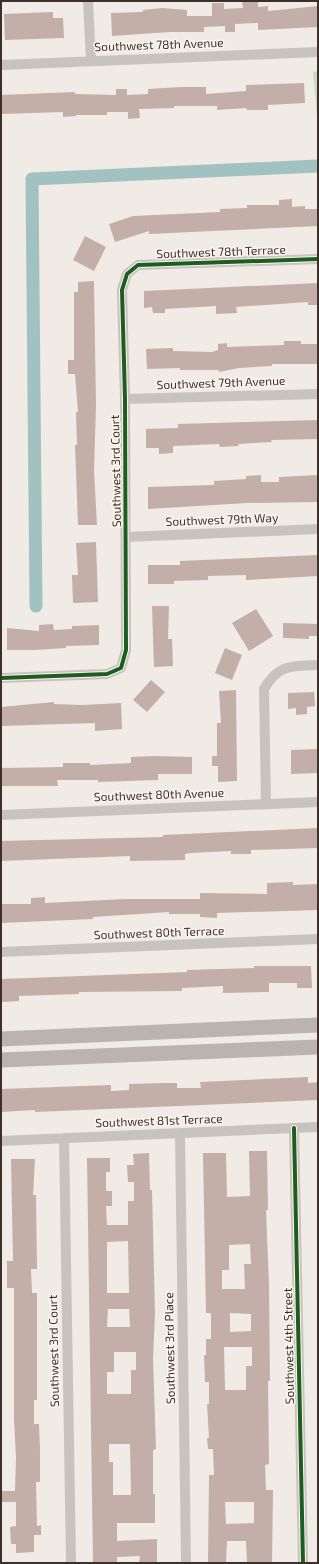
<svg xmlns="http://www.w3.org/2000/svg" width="319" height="1564" viewBox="0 0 319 1564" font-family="'Exo 2',sans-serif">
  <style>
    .green { fill: #d1d6bf }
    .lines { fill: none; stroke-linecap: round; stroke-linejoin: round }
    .canal { stroke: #a1c2c1; stroke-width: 13 }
    .building { fill: #c3afa7; fill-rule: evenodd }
    .street { stroke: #c9c3be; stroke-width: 10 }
    .secondary { stroke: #bab3ae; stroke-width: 15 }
    .cycleway-casing { stroke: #fbf5ee; stroke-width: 6 }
    .cycleway { stroke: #1b5e20; stroke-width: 4 }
    .labels { text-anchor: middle; stroke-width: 3; stroke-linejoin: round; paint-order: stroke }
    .street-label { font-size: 12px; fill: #3b302b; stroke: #fbf5ee }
  </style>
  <rect width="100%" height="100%" fill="#f0ebe5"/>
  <!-- green -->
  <path class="green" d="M318,71v57l-5,-56z"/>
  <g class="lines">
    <!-- canal -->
    <path class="canal" d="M36,606l-4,-427 286,-13"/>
  </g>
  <!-- building -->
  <path class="building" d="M242,1h16v6l10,-1v5l50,-5v21l-60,3v-7l-23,1v8h-10v-6l-21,1v5h-34l-58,4 -1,-23 32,-1v-2l19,-2 25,2v6h25v-13h12v6l19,-1z
    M53,12v6h10l1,20 -59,2 -1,-26z
    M304,83l1,20 -37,2v5h-21l-1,-2 -29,2v-4h-43v2l-35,1 1,9 -12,1v-7h-21v3h-31v1l-13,1v-5l-62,2v-19l74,-3v2l41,1v-6h11v6l21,-1v-5l33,-2h25v7l40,-3v-6z
    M292,199v8l13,-1v3h13v17l-169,8v-3l-34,11 -6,-18 24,-8 87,-4v-3l27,-1v-3h32v-5z
    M85,236l21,11 -12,24 -21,-11z
    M94,281l2,125 -2,65 3,54h-19l-3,-80h2l-1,-33h2l-3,-38h-7v-14h6v-68h4v-10z
    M318,283v22h-10v-3l-72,5 1,6 -21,1v-8l-51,3v4h-12l-1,-6 -8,1v-17z
    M284,341h17v3h17v20h-46v2l-33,2 -20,4v-2h-39v-2l-33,1 -1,-20 27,-1v3l39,1 6,-2v-6l9,-1v4l57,-2z
    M318,420v19l-47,1 1,2 -34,2 1,2 -19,1 -1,-3 -46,2v7l-14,1v-6h-13v-19l32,-1v-4z
    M261,475v7h18v-5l39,-2v27l-71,1 -99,6v-22l66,-2v-4l32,-2v-3z
    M96,542l2,60 -25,1 -1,-28h6l-2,-32z
    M318,555v21l-72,4v-5l-38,1v4l-34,1v3h-26v-19h32v-4z
    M152,606h17l-1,33h4l1,27 -19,1z
    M256,609l17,27 -24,15 -17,-28z
    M283,623l35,1v12h-9v3l-26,-1z
    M53,624l1,6 18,-1v-3l27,-1v20l-33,1v2l-32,2h-27v-22l32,3v-6z
    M225,648l17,7 -10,25 -17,-7z
    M151,680l14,12 -18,20 -14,-12z
    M236,690l1,91 -19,1v-16h-6v-10h5v-33h4l-2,-32z
    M314,692l1,14 -8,1v7l-11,1v-7l-8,1v-16z
    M54,702v2l28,1 39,-2 1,26 -27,2v-8l-94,3v-19z
    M317,749l1,24 -27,1v-24z
    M155,756l37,1v17h-34v6l-60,2v-2h-41l1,6h-57v-18l62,-1v-4h27v2l41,-2v-6z
    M318,828v20l-67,2v4h-20v-3l-40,2 -6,1v6l-55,1v-5l-129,5v-20l162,-4v-2z
    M293,882v3l25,-1v26l-101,3v5l-17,-1v-3h-31v-2l-76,5v2l-92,4v-19h30v-6l14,-1v6l80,-4h75v-6l67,1v-11z
    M254,966h57l1,22h-15v-5h-28v9l-46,1v-7l-41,2v3l-103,1v2l-60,2v5l-18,1v-23l186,-7v-2l67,-2z
    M308,1077v6l10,-1v18l-283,12v-2l-34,2v-23l110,-4v6l18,-1v-6l35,-1h13v5h24l-1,-6z
    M249,1151h18l1,59h-2l3,75 1,96h-2l1,83 -4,1 1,25h7l-1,73h-25l-1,-22h-19l-1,22h-18l1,-88h5l-1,-26h-5l-1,-11h2l-2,-34h2v-22h-4l-1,-27h2v-16h5v-26h-5l-3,-160h23l1,44 23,-1zM250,1244l1,20h-7l1,25h-23v-19h7v-25zM230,1313l21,1v17l-21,1zM224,1347h28v19h-6v24h-21zM225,1502h29v21l-28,1z
    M149,1153l1,37h2l3,123 -2,46 3,90 -3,1v44h2v29h-38v18l40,-2v24h-18l1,-7 -23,1v6h-24l-6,-405h23v14h-4v19h6v15h-6l1,19h21v-24h6v-19h-6l-1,-17h7l-1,-11zM128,1241l1,52h-22v-51zM108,1309h21l1,18h-23zM114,1352h22v18h-5v24h-24v-22h7zM109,1444h21l1,51h-18v-33h-4z
    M11,1159h24l-2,36h3l1,74h-6l1,24h5v107h-3v24h5l1,27v31h-4l1,44 4,-1v10h-7v17l-18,1v-9h-5l-1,-17 6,-1v-24h-15v-11h14l1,-33 -2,-39v-131h-7v-27h6z"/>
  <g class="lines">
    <!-- street -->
    <path class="street" d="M88,1l3,60
      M1,65l317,-13
      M125,399l193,-5
      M126,537l192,-8
      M1,678l106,-4 14,-6 5,-18 -1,-251 -3,-109 5,-16 11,-9 180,-6
      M266,804l-2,-115c14,-25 28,-23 54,-24
      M1,815l317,-13
      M1,952l317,-13
      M294,1128l9,435
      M180,1133l6,430
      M64,1138l7,425
      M1,1141l317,-14"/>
    <!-- secondary -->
    <path class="secondary" d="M1,1039l317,-14
      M1,1060l317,-13"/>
    <defs>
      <path id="cycleway" d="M1,678l106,-4 14,-6 5,-18 -1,-251 -3,-109 5,-16 11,-9 180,-6
        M294,1128l9,435"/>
    </defs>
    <!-- cycleway casing -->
    <use href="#cycleway" class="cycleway-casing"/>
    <!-- cycleway -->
    <use href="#cycleway" class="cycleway"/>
  </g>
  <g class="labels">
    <!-- street labels -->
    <g class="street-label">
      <text transform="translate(159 45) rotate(-2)" y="4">Southwest 78th Avenue</text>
      <text transform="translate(221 252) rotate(-2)" y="4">Southwest 78th Terrace</text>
      <text transform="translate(221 383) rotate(-2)" y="4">Southwest 79th Avenue</text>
      <text transform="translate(116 471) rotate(-91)" y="4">Southwest 3rd Court</text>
      <text transform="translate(222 520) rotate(-2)" y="4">Southwest 79th Way</text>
      <text transform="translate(159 795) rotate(-2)" y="4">Southwest 80th Avenue</text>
      <text transform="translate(159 933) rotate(-2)" y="4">Southwest 80th Terrace</text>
      <text transform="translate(159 1121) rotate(-2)" y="4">Southwest 81st Terrace</text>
      <text transform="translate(289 1346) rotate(-91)" y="4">Southwest 4th Street</text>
      <text transform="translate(170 1348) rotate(-91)" y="4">Southwest 3rd Place</text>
      <text transform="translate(54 1351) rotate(-91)" y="4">Southwest 3rd Court</text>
    </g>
  </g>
  <!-- border -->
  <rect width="319" height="1564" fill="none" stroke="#3b302b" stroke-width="4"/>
</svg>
